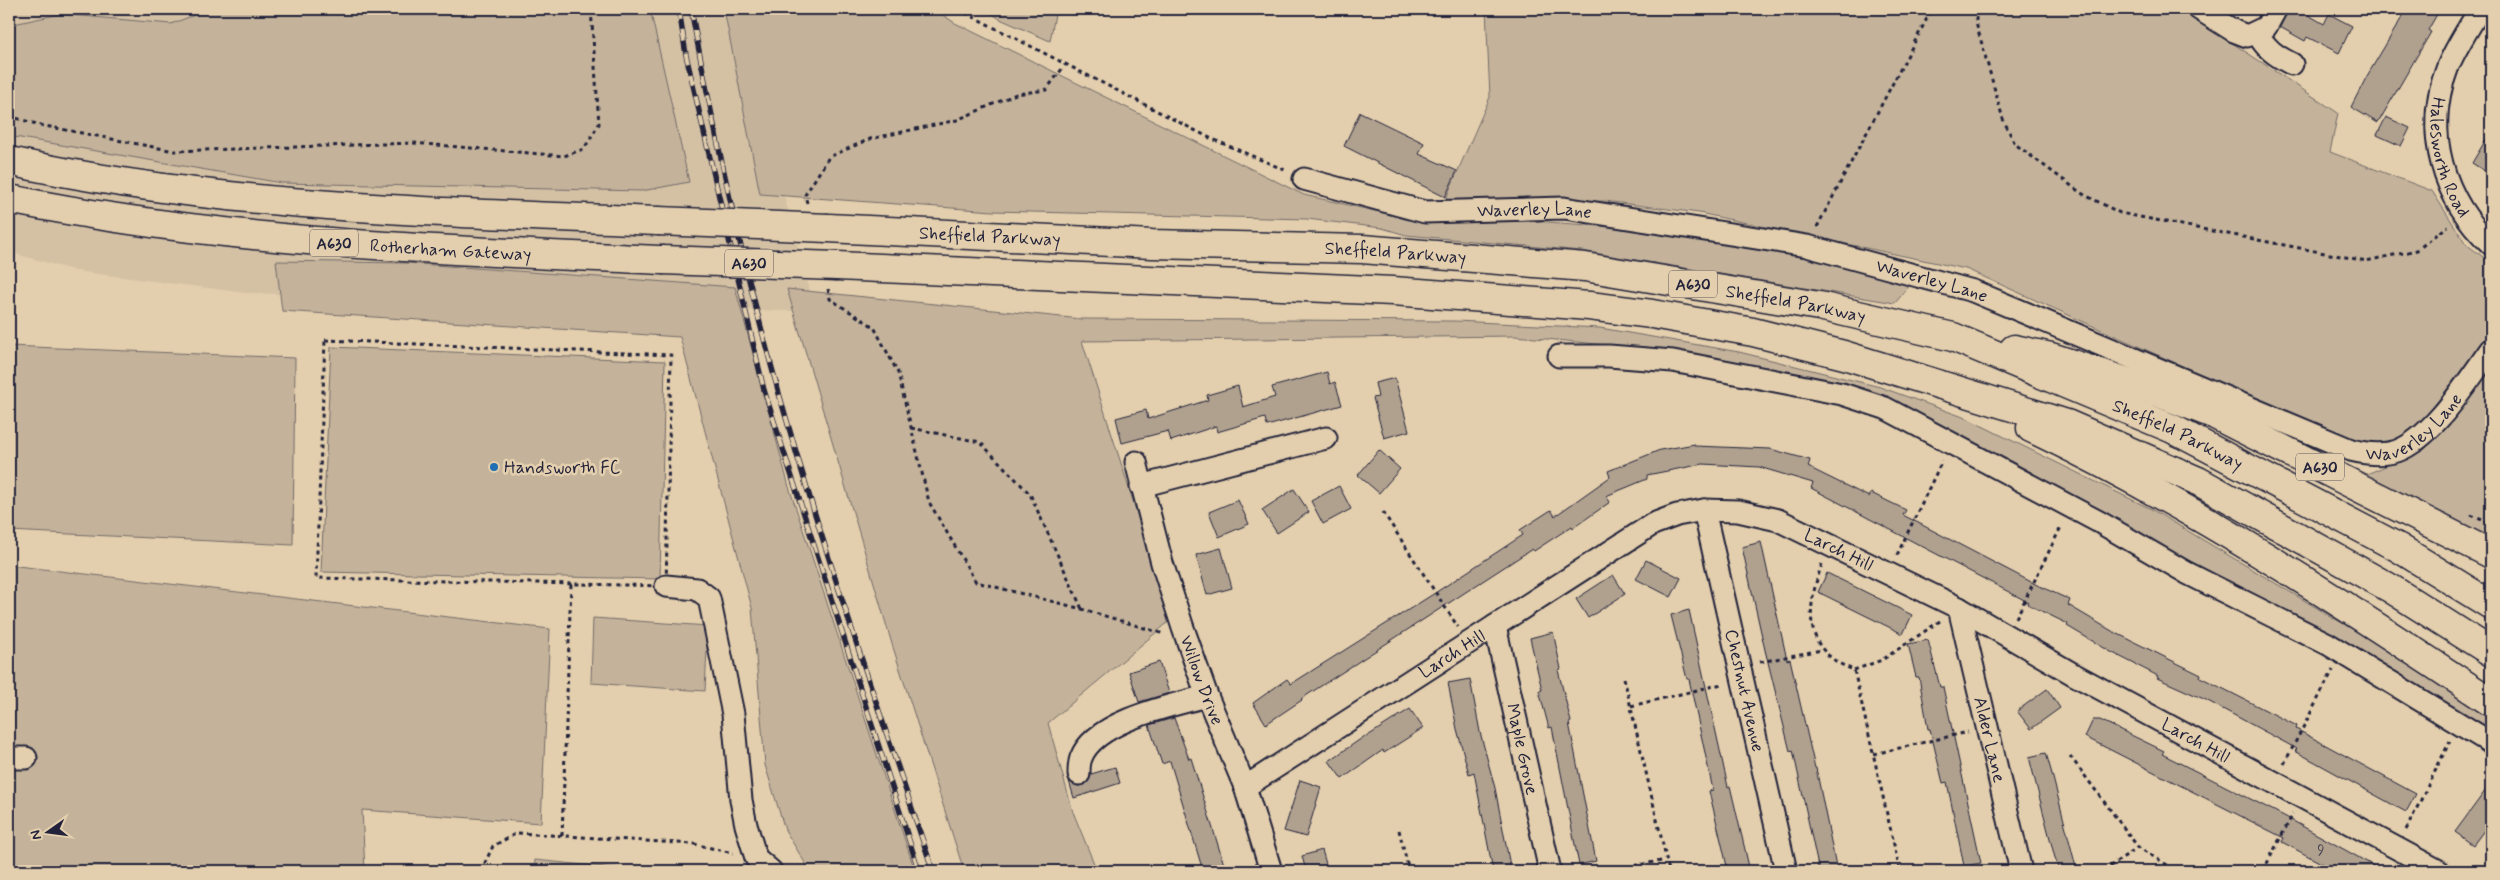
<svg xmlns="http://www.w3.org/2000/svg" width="2500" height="880" viewBox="0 0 2500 880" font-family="Mynerve,sans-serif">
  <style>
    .built { fill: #d4c1a4 }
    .green { fill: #c4b39a; stroke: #736a6a }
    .building { fill: #b0a18f; stroke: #22223b }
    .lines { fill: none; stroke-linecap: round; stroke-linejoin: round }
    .minor-casing { stroke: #22223b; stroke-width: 25 }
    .highway-casing { stroke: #22223b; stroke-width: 31 }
    .path { stroke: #22223b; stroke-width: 3; stroke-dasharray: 4 4; stroke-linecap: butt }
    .minor { stroke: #e3cfad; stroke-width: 21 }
    .highway { stroke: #e3cfad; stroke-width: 28 }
    .rail-casing { stroke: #22223b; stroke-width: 5.5 }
    .rail { stroke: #e3cfad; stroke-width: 4; stroke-dasharray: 11; stroke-linecap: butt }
    .highway-bridge-casing { stroke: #22223b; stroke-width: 31; stroke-linecap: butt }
    .highway-bridge { stroke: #e3cfad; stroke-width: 28 }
    .poi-dot { fill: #1f6fb2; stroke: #e3cfad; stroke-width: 2 }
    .labels { text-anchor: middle; stroke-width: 5; stroke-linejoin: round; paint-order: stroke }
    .number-label { font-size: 15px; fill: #464250 }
    .shield { fill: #e3cfad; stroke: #5c565d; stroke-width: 1 }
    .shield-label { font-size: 16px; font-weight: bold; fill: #22223b }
    .street-label { font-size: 18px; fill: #22223b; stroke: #e3cfad }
    .poi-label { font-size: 18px; fill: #22223b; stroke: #e3cfad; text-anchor: start }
  </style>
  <rect width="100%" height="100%" fill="#e3cfad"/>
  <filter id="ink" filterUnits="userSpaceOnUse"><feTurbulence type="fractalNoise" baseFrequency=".02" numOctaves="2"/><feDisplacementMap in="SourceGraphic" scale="10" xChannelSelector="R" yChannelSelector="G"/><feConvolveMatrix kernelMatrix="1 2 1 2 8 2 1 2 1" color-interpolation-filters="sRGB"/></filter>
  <g filter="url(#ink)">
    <!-- built -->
    <path class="built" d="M9,9h736l28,147 43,156 -570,-19 -170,-22 -67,-19z"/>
    <!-- green -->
    <path class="green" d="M210,9h440l39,173 -47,9 -360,-8 -273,-47v-111l51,-11 111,10z
      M724,9h210l21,14 349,172 97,22 147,5 115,9 135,24 113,29 -16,19 -313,-52 -176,-16 -24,-7 -75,-9 -314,-8 -233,-17z
      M985,9h71l-6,32 -50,-22z
      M1486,9h695l157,104 -8,39 102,39 34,53 25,19v70l-64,82 -30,29h-41l-390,-175 -267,-56 -94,-12 -162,4 47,-108z
      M276,261l130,2 329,24 54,200 126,384h-105l-25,-41 -20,-65 -13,-157 -72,-271 -398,-26z
      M787,289l294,30 374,2 145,7 139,24 141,35 86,31 185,91 248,148 92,62v18l-188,-116 -428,-227 -257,-48 -103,-10 -433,5 89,279 -123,103 25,89 24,59h-133l-72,-227z
      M9,346l286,12 -2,187 -284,-14z
      M331,347l334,14 -5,218 -339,-7z
      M2491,364v182l-129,-70 62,-26z
      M9,565l541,64 -9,194 -179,-13 3,61h-356z
      M593,618l115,8 -3,65 -114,-8z
      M535,860l110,11h-111z"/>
    <!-- building -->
    <path class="building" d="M2288,9h10l26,15 5,-10 23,12 -13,27 -32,-16 -2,4 -25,-14z
      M2407,9h33l-12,21 3,2 -53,91 -27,-16 16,-31z
      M1360,112l64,31 -5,11 38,17 -12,26 -101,-51z
      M2386,117l24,11 -9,18 -24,-11z
      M2491,131v44l-19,-12z
      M1327,372l3,12 5,-2 7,23 -75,21 -2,-8 -48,14 -1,-6 -45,15 -3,-10 -46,12 -6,-25 30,-8 2,9 60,-19 -1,-5 31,-9 5,21 32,-10 -3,-10z
      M1395,378l14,53 -25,7 -11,-40 5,-1 -3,-14z
      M1695,444v2l75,3 40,11 -2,7 61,30 2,-4 35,17 -3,5 134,70 33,15 -2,5 44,26 89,44 -1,2 97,49 -1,3 120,65 -10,18 -111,-61 2,-2 -91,-49 -49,-22 1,-2 -47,-24 -44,-26 1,-2 -41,-20 1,-2 -217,-114 2,-5 -54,-16 -56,-3 -56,11v4l-41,17 4,6 -37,26 -1,-2 -38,25 -2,-2 -231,150 1,1 -36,24 -13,-21 34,-24 4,5 144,-91 88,-58 -3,-5 31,-20 4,6 55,-39 -2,-6 52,-21z
      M1379,450l21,19 -21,24 -21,-18z
      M1339,486l12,23 -28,15 -12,-23z
      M1294,489l15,23 -32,21 -15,-23z
      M1238,500l11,24 -30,13 -10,-25z
      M1761,542l26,118 3,-1 25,109h1l21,103h-18l-26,-121 -3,1 -25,-101 -23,-103z
      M1221,548l11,40 -25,7 -11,-40z
      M1646,560l35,18 -10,19 -35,-18z
      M1827,573l85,42 -9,19 -85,-42z
      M1613,575l12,19 -37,24 -12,-19z
      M1689,610l39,177 2,-1 20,85h-22l-5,-22 -14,-58 4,-1 -24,-111h-2l-16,-64z
      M1553,632l8,37 -3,1 13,52 -2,1 27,138 -17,4 -27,-138 -3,1 -10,-37 3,-1 -12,-52z
      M1928,640l12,47h3l38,176 -17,3 -17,-84 -4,1 -13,-54h-2l-9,-52h-3l-8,-33z
      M1159,662l10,31 -30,9 -10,-30z
      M1470,679l10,53 15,56 16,83h-18l-19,-99 -5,2 -12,-45 -9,-46z
      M2047,689l13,19 -29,21 -14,-18z
      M1410,709l13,19 -39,25 -1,-3 -41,29 -13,-18 36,-25 1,1z
      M1174,718l15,41 2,-1 35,113h-23l-33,-110 -8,3 -13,-39z
      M2093,720h7l64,31 -2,3 122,62 99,55h-47l-54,-29 2,-4 -199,-101z
      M2046,753l6,21 25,97h-18l-4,-13 -26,-101z
      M1115,767l5,16 -46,15 -5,-17 9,5 7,-1 6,-11z
      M1300,780l21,7 -15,50 -22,-6z
      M2491,783v38l-18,24 -18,-13z
      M1322,850l6,21h-22l-4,-15z"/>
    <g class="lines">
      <defs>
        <g id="minor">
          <path d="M2199,9l35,22 13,5 19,-9 10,-18"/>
          <path id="s1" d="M2480,9c-11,19 -25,39 -33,60 -24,63 -4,131 44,175"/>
          <path d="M2257,33c9,16 19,23 35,31"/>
          <path id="s2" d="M1304,179l121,33 139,-4 243,38 166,45 378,159c16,4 31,6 46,1 36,-13 72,-72 94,-102"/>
          <path d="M1559,356h50l64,5 169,33 43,14 216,115 86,50 141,71 163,99"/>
          <path id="s3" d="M1136,462l26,101 21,65 24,68 38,91 26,84"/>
          <path d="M1141,486l185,-48"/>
          <path id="s4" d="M1704,510l82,361"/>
          <path d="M666,586l31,3 12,9 24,116 8,86 5,25 10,33 15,13"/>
          <path id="s5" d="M1959,608l62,263"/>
          <path id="s6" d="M1495,626l55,245"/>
          <path d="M9,758h17"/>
          <path d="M1079,774c0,-5 0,-11 2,-16 13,-37 92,-53 126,-62"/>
          <path id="s7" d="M1245,787l408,-263 24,-9 27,-5 34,1 40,9 181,88 114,66 366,197"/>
        </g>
        <g id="highway">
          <path d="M9,161c212,47 432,51 649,60"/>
          <path id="s8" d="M9,199c216,44 433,51 653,61"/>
          <path id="s9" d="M828,228l324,16 210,5 223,18 234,39 134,31 220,92 226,119 92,57"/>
          <path d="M837,266l556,25 196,15 63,8 101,18 91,23 223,69 131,57 192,107 101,64"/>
          <path d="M2014,349l37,8 95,31 67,26 278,140"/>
          <path d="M2031,428c162,77 311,175 460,274"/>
        </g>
      </defs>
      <!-- minor casing -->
      <use href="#minor" class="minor-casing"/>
      <!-- highway casing -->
      <use href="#highway" class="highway-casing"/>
      <!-- path -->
      <path class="path" d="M958,9l252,129 75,32
        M1976,9v14l27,96 12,25 66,49 39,20 246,48 51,-11 31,-24
        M9,116l31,9 134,26 239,-8 151,13 20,-7 15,-25 -8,-115
        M807,203l-2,-8 24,-38 41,-18 87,-19 59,-26 30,-4 19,-25
        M1817,227l115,-218
        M828,289l2,10 44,28 24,46 31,129 47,80 106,27 82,25
        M325,340l346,15 -5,231 -350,-8z
        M911,428l69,14 50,52 52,115
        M1383,512l75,115
        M2471,515l20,9
        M1897,555l45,-94
        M1822,564c-16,45 -20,87 32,106l46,201
        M2016,618l46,-93
        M1760,662l61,-12
        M1854,670l28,-10 58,-39
        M1624,678l45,193
        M1631,706l91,-22
        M1874,754l94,-22
        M2070,756l68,91 39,24
        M2284,764l49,-94
        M1399,830l10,41
        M2406,830l44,-89
        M562,836l9,-252
        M481,871l12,-25 24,-13 177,11 39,9
        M1602,871l65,-11
        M2103,871l35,-24
        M2263,871l30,-57"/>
      <!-- minor -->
      <use href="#minor" class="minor"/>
      <!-- highway -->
      <use href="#highway" class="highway"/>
      <defs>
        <path id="rail" d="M679,9l7,46 78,335 155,481
          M691,9c26,138 56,277 96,412 44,152 96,301 146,450"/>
      </defs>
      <!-- rail casing -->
      <use href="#rail" class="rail-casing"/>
      <!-- rail -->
      <use href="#rail" class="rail"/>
      <defs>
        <path id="highway-bridge" d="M658,221l170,7
          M662,260l175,6"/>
      </defs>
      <!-- highway-bridge casing -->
      <use href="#highway-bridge" class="highway-bridge-casing"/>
      <!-- highway-bridge -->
      <use href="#highway-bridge" class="highway-bridge"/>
    </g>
  </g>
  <!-- markers -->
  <circle class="poi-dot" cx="494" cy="467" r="5"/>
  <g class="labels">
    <!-- number labels -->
    <g class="number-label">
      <text x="2321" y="855">9</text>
    </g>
    <!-- shield labels -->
    <g class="shield">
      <rect x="310" y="229.5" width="48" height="27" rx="4"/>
      <rect x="725" y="249.5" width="48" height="27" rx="4"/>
      <rect x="1669" y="270.5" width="48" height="27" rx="4"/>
      <rect x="2296" y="453.5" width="48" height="27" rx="4"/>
    </g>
    <g class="shield-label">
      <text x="334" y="249">A630</text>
      <text x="749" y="269">A630</text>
      <text x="1693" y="290">A630</text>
      <text x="2320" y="473">A630</text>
    </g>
    <!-- street labels -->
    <g class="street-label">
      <text dy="6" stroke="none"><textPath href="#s1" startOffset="160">Halesworth Road</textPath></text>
      <text dy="6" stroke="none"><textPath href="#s2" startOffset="235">Waverley Lane</textPath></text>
      <text dy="6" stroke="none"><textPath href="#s9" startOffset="162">Sheffield Parkway</textPath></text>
      <text dy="6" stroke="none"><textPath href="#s8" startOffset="445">Rotherham Gateway</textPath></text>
      <text dy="6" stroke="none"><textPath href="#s9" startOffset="568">Sheffield Parkway</textPath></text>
      <text dy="6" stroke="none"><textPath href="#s2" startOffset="640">Waverley Lane</textPath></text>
      <text dy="6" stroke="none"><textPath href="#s9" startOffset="972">Sheffield Parkway</textPath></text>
      <text dy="6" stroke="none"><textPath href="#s2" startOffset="1165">Waverley Lane</textPath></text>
      <text dy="6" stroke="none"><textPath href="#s9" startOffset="1378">Sheffield Parkway</textPath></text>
      <text dy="6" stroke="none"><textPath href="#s7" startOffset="681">Larch Hill</textPath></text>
      <text dy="6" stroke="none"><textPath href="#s7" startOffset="246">Larch Hill</textPath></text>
      <text dy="6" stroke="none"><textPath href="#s3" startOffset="228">Willow Drive</textPath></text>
      <text dy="6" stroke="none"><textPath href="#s4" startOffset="185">Chestnut Avenue</textPath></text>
      <text dy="6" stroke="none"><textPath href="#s5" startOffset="135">Alder Lane</textPath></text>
      <text dy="6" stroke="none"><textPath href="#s7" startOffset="1086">Larch Hill</textPath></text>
      <text dy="6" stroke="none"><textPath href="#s6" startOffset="126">Maple Grove</textPath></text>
    </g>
    <!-- poi labels -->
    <g class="poi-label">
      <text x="504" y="473">Handsworth FC</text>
    </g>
  </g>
  <!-- margin -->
  <rect width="2500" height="880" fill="none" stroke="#e3cfad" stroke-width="30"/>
  <rect x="15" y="15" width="2470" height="850" fill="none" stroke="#22223b" stroke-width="2" filter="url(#ink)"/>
  <!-- north arrow -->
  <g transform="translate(48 832) rotate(256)" stroke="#e3cfad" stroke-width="4" paint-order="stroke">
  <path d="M0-4L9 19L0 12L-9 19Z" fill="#22223b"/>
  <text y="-8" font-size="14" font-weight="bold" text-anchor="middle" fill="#22223b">N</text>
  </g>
</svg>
